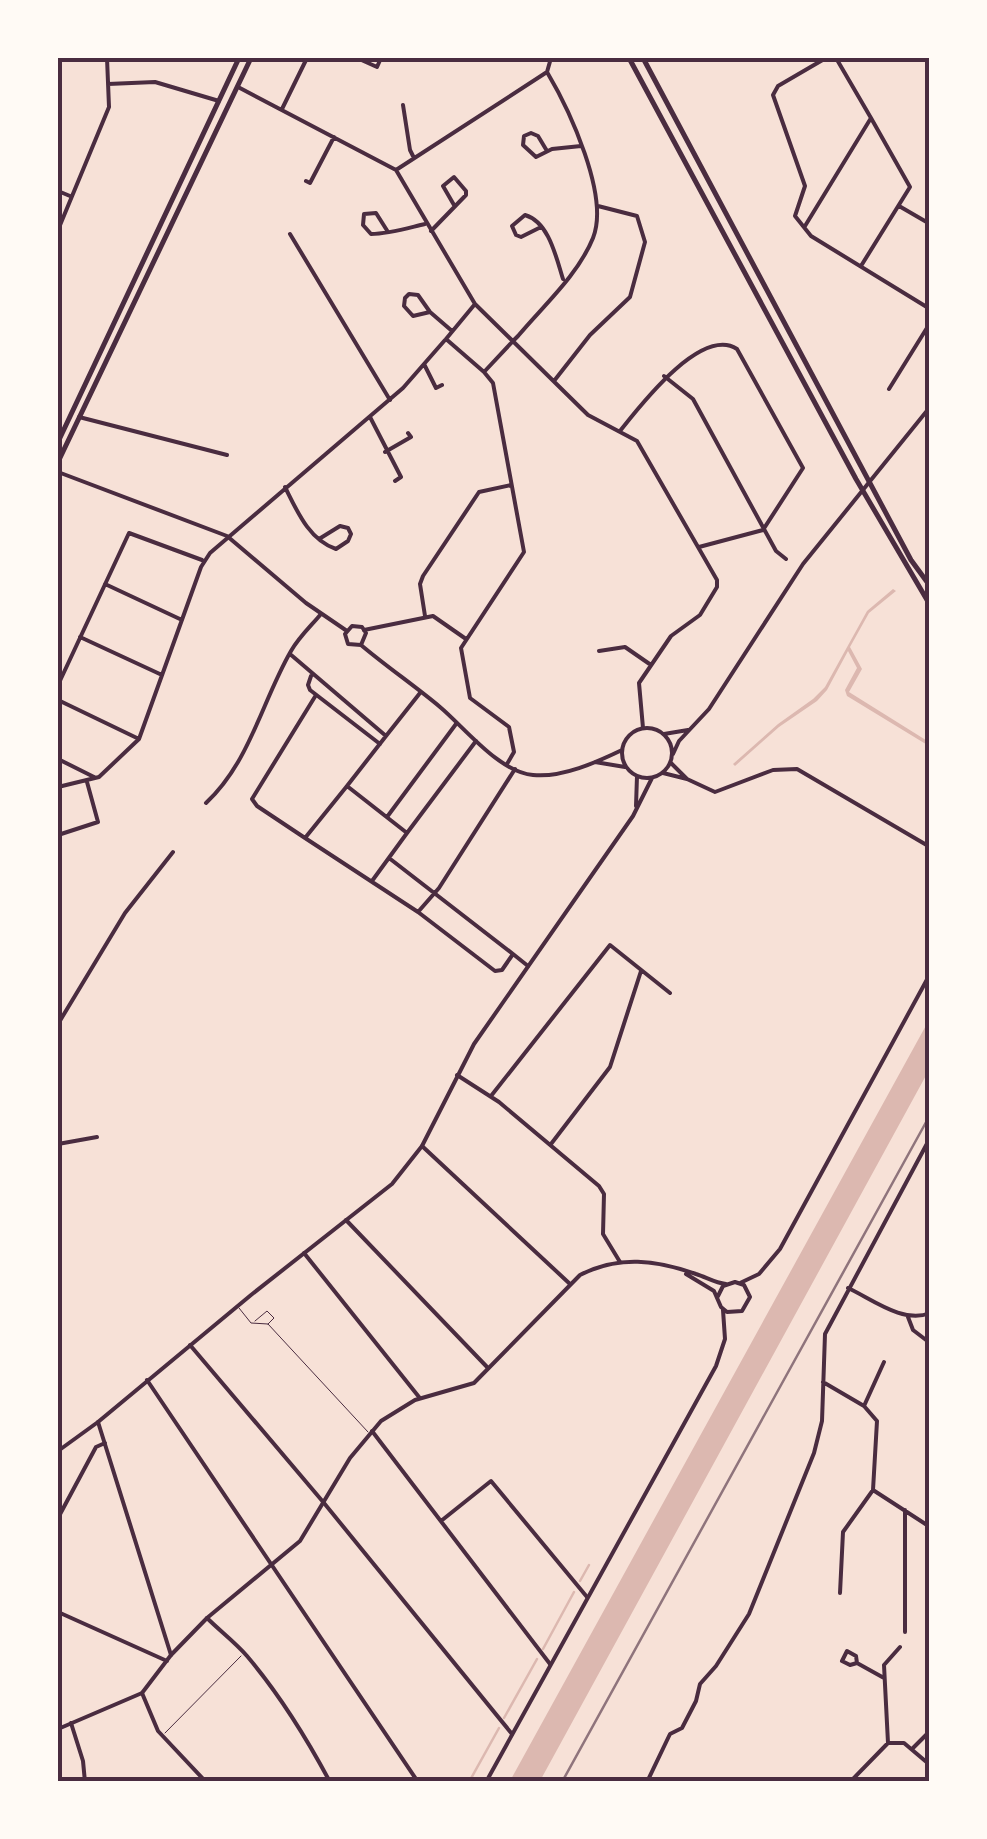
<svg xmlns="http://www.w3.org/2000/svg" width="987" height="1839" viewBox="0 0 987 1839" font-family="Signika,sans-serif">
  <style>
    .water { fill: #dcb8b0 }
    .lines { fill: none; stroke-linecap: round; stroke-linejoin: round }
    .stream { stroke: #dcb8b0; stroke-width: 2.5 }
    .service { stroke: #4a2c40; stroke-width: 1 }
    .minor { stroke: #4a2c40; stroke-width: 4 }
    .tertiary { stroke: #4a2c40; stroke-width: 4 }
    .primary { stroke: #4a2c40; stroke-width: 5 }
    .trunk { stroke: #4a2c40; stroke-width: 5 }
    .rail { stroke: #8f747c; stroke-width: 2.5 }
    .neatline { fill: none; stroke: #4a2c40; stroke-width: 4 }
  </style>
  <rect width="100%" height="100%" fill="#f7e1d7"/>
  <!-- water -->
  <path class="water" d="M893,589l3,2 -27,22 -19,34 12,22 -13,23 80,50v4l-82,-50 -2,-6 12,-22 -9,-17 -21,39 -10,11 -38,26 -44,39 -2,-2 45,-40 35,-25 12,-12 42,-76z
    M929,1020v50l-389,711h-30z"/>
  <g class="lines">
    <!-- stream -->
    <path class="stream" d="M580,1581l9,-16
      M543,1649l31,-57
      M504,1718l33,-59
      M469,1782l30,-54"/>
    <!-- service -->
    <path class="service" d="M239,1308l12,15 17,1 100,108
      M255,1321l12,-10 7,7 -6,6
      M165,1733l76,-77"/>
    <!-- minor -->
    <path class="minor" d="M357,58l20,9 4,-9
      M826,58l-48,28 -5,9 32,91 -10,30 16,20 119,73
      M680,59l1,-1
      M547,72c22,37 63,124 46,166 -15,37 -50,68 -75,98l-4,4 -30,32 -38,-33 29,-35 113,111 49,26 80,139v7l-17,28 -29,21 -32,47 4,45
      M547,72l4,-14
      M108,84l47,-2 64,19
      M238,87l158,83
      M403,105l7,45 4,8
      M282,109l25,-51
      M547,151l-9,-15 -7,-3 -7,3 -1,9 13,12 16,-8 29,-3
      M306,181l4,2 24,-46
      M58,191l12,5
      M899,206l31,18
      M805,226l66,-108 -35,-60
      M541,227l-20,10 -5,-2 -4,-9 13,-11c24,7 31,42 38,64
      M58,230l51,-123 -2,-49
      M431,231l35,-36v-4l-12,-14 -11,9 11,19
      M388,232l-12,-19 -12,1 -1,11 8,9c18,0 37,-6 54,-10
      M290,234l100,166
      M861,266l49,-79 -39,-69
      M475,304l-79,-134 151,-98
      M430,312l-17,4 -9,-10 1,-8 4,-4 9,1 12,17 22,19
      M424,364l12,24 6,-3
      M484,372l9,11 31,169 -63,96 9,50 39,29 5,25 -7,12
      M664,376l29,23 83,152 10,8
      M554,381l36,-46 40,-38 15,-55 -8,-26 -39,-10
      M889,389l41,-66
      M79,417l148,38
      M370,417l31,60 -6,4
      M620,431c20,-25 81,-105 117,-82l66,119 -40,62 -64,17
      M385,452l26,-15 -3,-4
      M285,487c12,24 24,53 51,62l12,-8 3,-7 -3,-6 -8,-2 -21,13
      M105,584l77,36
      M425,616l-5,-32 3,-8 56,-84 32,-7
      M364,630l69,-14 33,23
      M80,637l82,38
      M599,651l26,-4 26,18
      M290,654l96,82 -39,50
      M311,676l-3,9 2,5 70,54
      M58,685l71,-152 73,27
      M58,700l81,39
      M386,736l34,-43
      M58,759l36,18
      M58,787l41,-10 40,-38 62,-172 9,-14 193,-165 42,-48
      M206,803c44,-41 56,-102 85,-152 8,-14 20,-25 30,-37
      M387,817l69,-93
      M407,833l69,-92
      M58,835l40,-13 -11,-40
      M305,838l-48,-32 -5,-7 64,-104
      M372,881l35,-48 -60,-47 -42,52 113,74 77,59 7,-1 11,-16 -124,-96
      M418,912l21,-24 76,-119
      M513,954l15,12
      M58,1024l67,-111 48,-61
      M457,1075l42,27 100,84 5,8 -1,40 17,28
      M491,1096l119,-151 60,48
      M58,1144l39,-7
      M551,1144l59,-77 31,-96
      M422,1146l148,138
      M346,1220l142,148
      M304,1253l115,144
      M848,1288c24,11 55,36 82,25
      M908,1317l5,13 17,13
      M190,1345l134,158 188,231
      M147,1380l271,402
      M823,1382l41,24 13,15 -4,69 57,37
      M864,1406l20,-44
      M98,1422l73,233
      M372,1431l178,233
      M905,1510v122
      M58,1518l38,-71 9,-4
      M441,1521l50,-40 96,116
      M840,1593l3,-61 30,-42
      M207,1618c13,13 28,24 40,38 33,39 59,81 83,126
      M857,1663l-1,-7 -9,-5 -5,10 8,4 7,-2 27,15
      M142,1693l16,38 48,51
      M71,1723l12,38 2,21
      M888,1743l-4,-78 16,-18
      M913,1748l17,-17
      M647,1782l23,-48 12,-6 14,-27 4,-17 16,-18 33,-52 65,-161 8,-32 3,-87 105,-196
      M850,1782l38,-39h16l26,22"/>
    <!-- tertiary -->
    <path class="tertiary" d="M58,472l169,64 79,67 41,28
      M361,645l5,-12 -4,-6 -10,-1 -7,8 3,10 13,1c26,22 54,41 79,62 25,21 59,65 93,68 29,3 64,-13 89,-25
      M622 753a25 25 0 1 1 50 0a25 25 0 1 1-50 0Z
      M664,734l24,-4
      M673,754l6,-13 30,-32 94,-145 127,-157
      M595,762l30,5
      M671,763l16,16 28,13 58,-22 24,-1 133,78
      M663,773l24,6
      M636,806l1,-30
      M686,1274l28,17 7,16 6,5 15,-1 8,-14 -6,-12 -9,-3 -12,4 -5,10
      M740,1283l19,-9 21,-25 150,-275
      M58,1451l40,-29 153,-127 141,-111 30,-38 52,-102 159,-228 19,-38
      M58,1612l109,49
      M58,1729l84,-36 29,-38 36,-37 93,-77 50,-83 31,-37 34,-21 59,-17 106,-108c39,-20 76,-15 116,-1 10,3 19,9 30,10
      M486,1782l230,-416 9,-27 -2,-29"/>
    <!-- primary -->
    <path class="primary" d="M58,442l181,-384
      M58,462l193,-404"/>
    <!-- trunk -->
    <path class="trunk" d="M629,58l227,421 74,126
      M643,58l268,502 19,26"/>
    <!-- rail -->
    <path class="rail" d="M562,1782l368,-667"/>
  </g>
  <!-- border -->
  <rect width="987" height="1839" fill="none" stroke="#fffaf5" stroke-width="120"/>
  <rect x="60" y="60" width="867" height="1719" class="neatline"/>
</svg>
